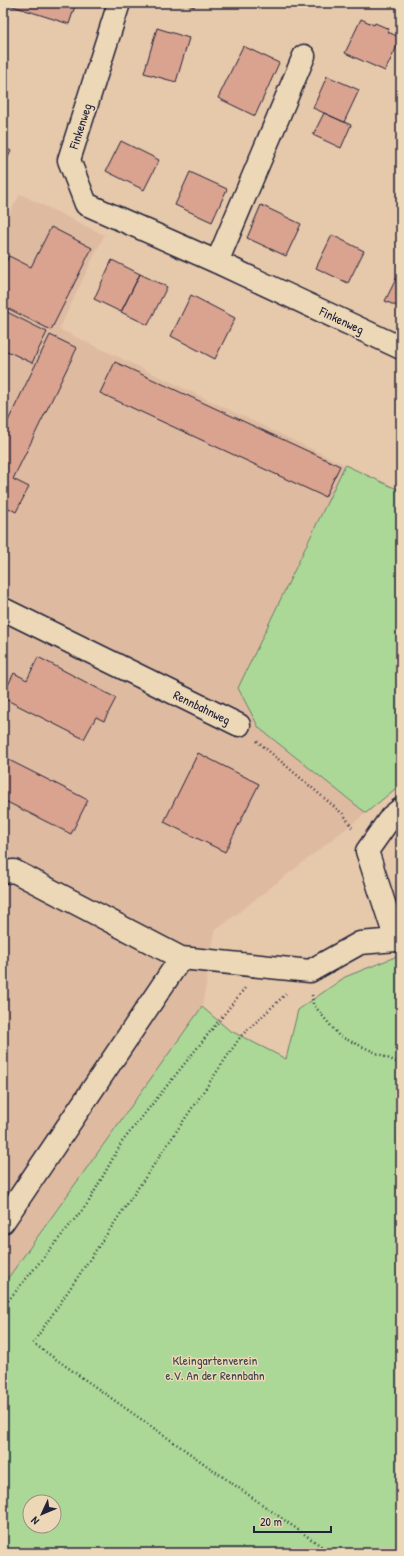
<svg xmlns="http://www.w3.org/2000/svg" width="404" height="1556" viewBox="0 0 404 1556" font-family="'Patrick Hand',sans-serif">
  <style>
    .built { fill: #debaa1 }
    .green { fill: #abd896; stroke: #667d68; fill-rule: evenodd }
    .building { fill: #d9a390; stroke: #22223b }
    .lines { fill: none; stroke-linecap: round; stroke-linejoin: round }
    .minor-casing { stroke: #22223b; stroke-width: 25 }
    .path { stroke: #22223b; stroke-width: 2.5; stroke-dasharray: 1 3; stroke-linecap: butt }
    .minor { stroke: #ecd8b6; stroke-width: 22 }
    .labels { text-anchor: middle; stroke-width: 3; stroke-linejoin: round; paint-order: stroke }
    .street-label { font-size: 13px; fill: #22223b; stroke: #ecd8b6 }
    .park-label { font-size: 13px; fill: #3d464d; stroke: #ecd8b6 }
  </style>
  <rect width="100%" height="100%" fill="#e6c8ab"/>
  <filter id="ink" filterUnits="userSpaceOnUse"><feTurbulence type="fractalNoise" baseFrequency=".025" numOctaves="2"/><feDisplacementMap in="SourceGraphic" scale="8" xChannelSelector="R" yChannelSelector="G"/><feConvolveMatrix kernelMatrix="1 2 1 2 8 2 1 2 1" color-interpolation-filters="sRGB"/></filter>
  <g filter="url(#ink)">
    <!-- built -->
    <path class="built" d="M20,194l84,41 -45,94 286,136 -107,223 21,40 107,85 -151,118 -13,76 -199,278v-1059z"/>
    <!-- green -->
    <path class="green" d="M345,465l56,26v293l-35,29 -107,-85 -21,-40z
      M395,957l6,1v595h-398v-268l199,-278 27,23 57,29 12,-49 47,-33zM30,1502h24v24h-24z"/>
    <!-- building -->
    <path class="building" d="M3,3h73l-7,21z
      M183,3h13l-2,4z
      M361,19l13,6 1,-2 14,6 -1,3 13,6 -16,33 -40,-18z
      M157,28l32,10 -13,44 -32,-9z
      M243,46l36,17 -24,53 -37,-18z
      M327,76l32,14 -15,32 -31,-14z
      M324,113l27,12 -10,23 -28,-13z
      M121,141l38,19 -15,30 -38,-19z
      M3,147l8,4 -8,17z
      M190,172l37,17 -15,33 -37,-17z
      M261,205l40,19 -15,32 -39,-18z
      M51,227l41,21 -41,82 -48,-24v-38l6,-12 22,11z
      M332,235l32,16 -16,32 -32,-15z
      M112,260l28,14 -19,38 -27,-13z
      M401,269v39l-16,-7z
      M140,274l27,13 -19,38 -27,-13z
      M191,295l44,23 -20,41 -44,-23z
      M3,310l44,22 -15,31 -29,-14z
      M50,335l27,13 -64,131 16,8 -13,25 -13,-7v-74z
      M115,362l225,104 -15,31 -225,-104z
      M38,657l78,41 -12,23 -8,-4 -12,22 -81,-41v-3l11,-22 13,7z
      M198,753l61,31 -34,68 -61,-30z
      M3,757l85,43 -17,34 -68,-34z"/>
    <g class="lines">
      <defs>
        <path id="minor" d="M119,3l-50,157 17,44 131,58 184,86
          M217,262l87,-206
          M3,609l236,116
          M3,872l11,-1 167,87 129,13 50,-28 36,-3 5,1
          M396,940l-29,-89 24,-34 10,-8
          M3,1222l178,-264"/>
      </defs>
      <!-- minor casing -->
      <use href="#minor" class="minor-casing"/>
      <!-- path -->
      <path class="path" d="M257,741l87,74 9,14
        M286,994l-45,42 -208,307 298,210
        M312,995l1,9 26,32 62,28
        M3,1307l85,-104 34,-61 123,-154"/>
      <!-- minor -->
      <use href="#minor" class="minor"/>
    </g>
  </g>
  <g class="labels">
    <!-- street labels -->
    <g class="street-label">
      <text transform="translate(80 126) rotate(-72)" y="5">Finkenweg</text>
      <text transform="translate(342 320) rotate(25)" y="5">Finkenweg</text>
      <text transform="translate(202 707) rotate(26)" y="5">Rennbahnweg</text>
    </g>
    <!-- park labels -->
    <g class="park-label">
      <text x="215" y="1365">Kleingartenverein<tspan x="215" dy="15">e.V. An der Rennbahn</tspan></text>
    </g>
  </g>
  <!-- margin -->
  <rect width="404" height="1556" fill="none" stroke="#ecd8b6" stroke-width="16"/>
  <rect x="8" y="8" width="388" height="1540" fill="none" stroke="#22223b" stroke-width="1.5" filter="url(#ink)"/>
  <!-- north arrow -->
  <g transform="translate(42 1514) rotate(226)"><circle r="19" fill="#ecd8b6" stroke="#9b8f85"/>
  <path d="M0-3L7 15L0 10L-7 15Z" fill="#22223b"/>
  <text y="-6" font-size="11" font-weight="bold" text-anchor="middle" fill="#22223b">N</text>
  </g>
  <!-- scale -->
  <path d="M254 1526v6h77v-6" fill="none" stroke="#22223b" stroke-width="2"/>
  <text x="260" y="1526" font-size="12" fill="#22223b" stroke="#ecd8b6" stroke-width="3" paint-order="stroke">20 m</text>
</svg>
